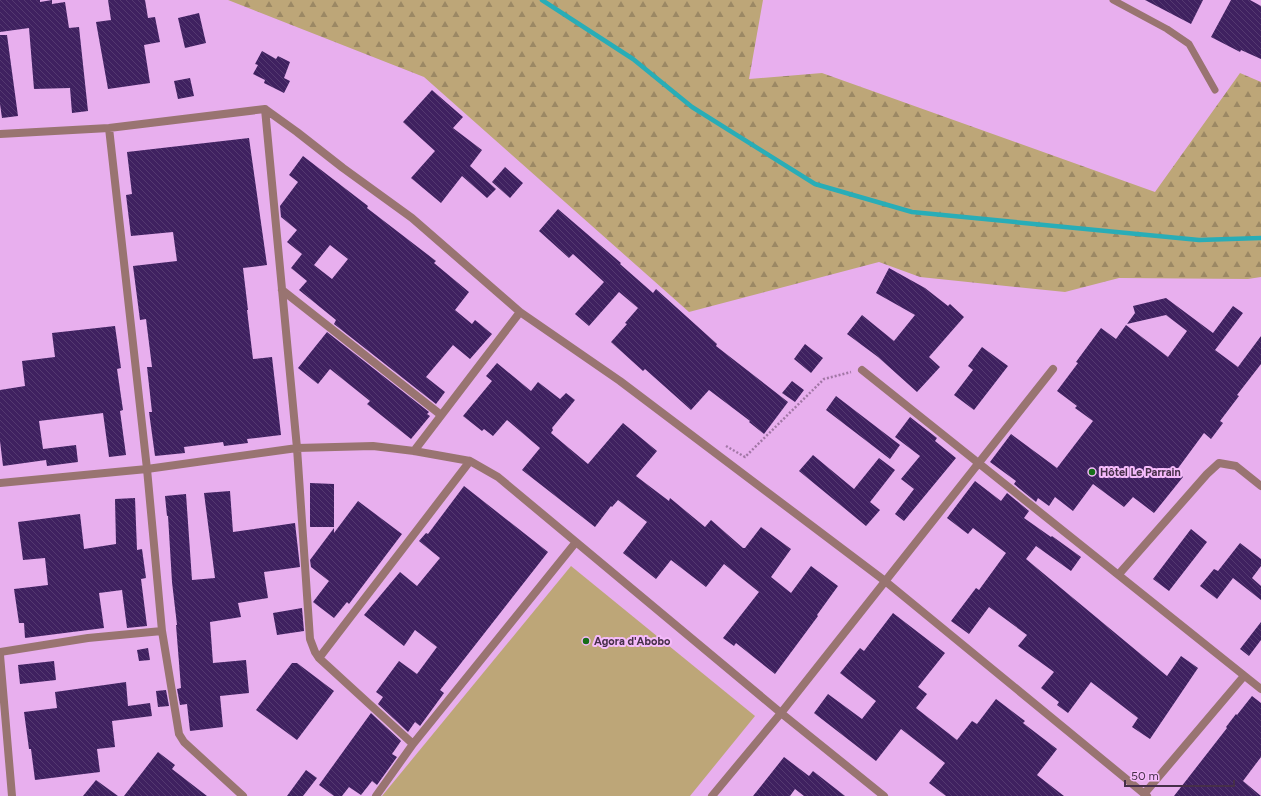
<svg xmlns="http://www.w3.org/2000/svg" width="1261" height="796" viewBox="0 0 1261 796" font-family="Figtree,sans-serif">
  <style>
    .forest { fill: url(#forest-firs) }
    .green { fill: #bda678 }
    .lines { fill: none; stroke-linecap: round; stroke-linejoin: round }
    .stream { stroke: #29adb7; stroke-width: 4.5 }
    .building { fill: url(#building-back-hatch); fill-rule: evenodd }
    .path { stroke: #a277a6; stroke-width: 2.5; stroke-dasharray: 2 2; stroke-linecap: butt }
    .lane { stroke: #997471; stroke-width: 7 }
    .street { stroke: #997471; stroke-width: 8 }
    .poi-dot { fill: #166e19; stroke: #f5bbfb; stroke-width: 1.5 }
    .labels { text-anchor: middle; stroke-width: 4; stroke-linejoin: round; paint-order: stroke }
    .poi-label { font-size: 11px; font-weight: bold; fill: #462f49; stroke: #f5bbfb; text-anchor: start }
  </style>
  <defs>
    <pattern id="forest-firs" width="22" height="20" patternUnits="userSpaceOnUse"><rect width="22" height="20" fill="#bda678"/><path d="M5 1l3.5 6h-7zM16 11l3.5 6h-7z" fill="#9b8864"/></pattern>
    <pattern id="building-back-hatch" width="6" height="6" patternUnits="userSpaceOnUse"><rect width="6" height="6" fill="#3f2160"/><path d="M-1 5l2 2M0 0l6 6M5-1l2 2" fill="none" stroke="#543970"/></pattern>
  </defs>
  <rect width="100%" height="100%" fill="#e8afee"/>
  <!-- forest -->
  <path class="forest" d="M228,0h535l-14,79 73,-6 333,119 85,-119 21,9v195l-13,2 -129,-1 -54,14 -145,-15 -41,-15 -190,50 -265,-235z"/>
  <!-- green -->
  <path class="green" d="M571,566l184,150 -65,80h-308z"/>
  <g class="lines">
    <!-- stream -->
    <path class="stream" d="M542,0l91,59 59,48 123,77 97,28 287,28 62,-2"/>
  </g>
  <!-- building -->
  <path class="building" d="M0,0h40v2l12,-2v4l13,-2 4,26 10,-1 9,84 -16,2 -2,-25 -36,1 -5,-61 -29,4z
    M108,0h37l3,18 7,-1 5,25 -16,3 6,38 -42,6 -12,-67 15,-2z
    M1145,0h58l-12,24z
    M1231,0h19l11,6v53l-20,-9 -1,2 -29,-15z
    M199,13l7,30 -21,5 -7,-30z
    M0,35h7l11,81 -16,2 -2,-14z
    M262,51l14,8 2,-3 12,6 -6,16 6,3 -6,12 -20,-10 1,-3 -12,-6 5,-9 -3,-1z
    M190,78l4,18 -16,3 -4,-18z
    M432,90l31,27 -10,11 29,22 -12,16 26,23 -9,9 -25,-22 -21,27 -30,-25 24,-27 -32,-29z
    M249,138l18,127 -24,3 5,42h-1l6,49 19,-2 9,78 -34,4 1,4 -24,3 -1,-4 -39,5 1,6 -30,3 -6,-44h3l-5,-45h5l-6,-48 -6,1 -7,-54 44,-5 -4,-29 -42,4 -5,-41 6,-1 -5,-42z
    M303,156l65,50 -1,2 69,53 -2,2 35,29 -14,18 17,14 3,-4 17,14 -22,25 -17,-14 -27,32 19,15 -9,12 -102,-80 2,-4 -37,-30 8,-9 -16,-13 11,-14 -15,-12 10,-12 -16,-13 -1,-11 18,-24 -9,-7zM330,245l18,14 -16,20 -18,-14z
    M505,167l18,16 -13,15 -18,-16z
    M558,209l63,54 -1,1 33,29 3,-4 61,55 -1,2 72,56 -24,32 -15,-12 1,-1 -41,-31 -18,20 -46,-41 -2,2 -32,-29 16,-18 -2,-1 13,-15 -19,-16 -30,34 -14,-12 29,-32 -31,-28 -4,4 -30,-27z
    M889,268l36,20 23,18 2,-2 14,13 -35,40 11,10 -23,25 -39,-35 -31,-23 15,-19 32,26 21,-26 -39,-22z
    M1166,298l47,35 20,-27 10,7 -28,37 23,17 23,-31v28l-24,31 2,1 -19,25 3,2 -12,16 -7,-6 -28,38 7,6 -29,36 -21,-16 -9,10 -31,-23 -20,27 -18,-14 -6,9 -11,-8 -2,4 -22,-18 2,-3 -26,-19 21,-28 46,34 36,-47 -18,-13 2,-2 -20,-15 21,-28 -2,-1 25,-34 15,11 10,-14 42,32 19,-26 -21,-16 -39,9 8,-11 -2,-7z
    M115,326l6,42 -4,1 6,41 -3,1 6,44 -17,2 -6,-44 -64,8 4,28 33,-4 2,17 -31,4 -1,-6 -43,6 -3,-25v-51l25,-4 -3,-25 33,-4 -3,-24z
    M327,332l102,80 -2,2 3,2 -19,23 -44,-35 3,-3 -40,-32 -12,15 -20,-16z
    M805,344l18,14 -12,15 -17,-14z
    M982,347l26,19 -34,44 -20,-15 19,-25 -5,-4z
    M497,363l34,28 7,-9 22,17 6,-6 9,7 -23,28 1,2 -2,3 37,31 35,-41 34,28 -21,25 33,25 1,-3 35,29 6,-7 32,28h2l16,-21 30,22 -20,28 20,16 20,-27 27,20 -21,29 1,1 -43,58 -39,-31 -2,3 -11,-8 36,-46 -35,-28 -18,23 -35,-27 -15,19 -33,-26 24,-31 -29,-22 -6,7 -1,-1 -16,21 -73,-57 18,-22 -33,-28 -14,16 -9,-7 -2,2 -19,-15 29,-35 -6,-5z
    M792,381l12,9 -9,12 -13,-9z
    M836,396l64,49 -10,14 -64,-49z
    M910,417l27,21 -2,3 21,17 -52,63 -9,-7 19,-25 -13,-10 19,-23 -25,-19z
    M813,455l41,34 25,-31 16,12 -25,32 10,8 -14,16 -67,-55z
    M975,481l26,20 6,-8 22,18 -5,7 27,19 1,-1 29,21 -10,14 -35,-25 -10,13 141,117 14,-20 17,12 -48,71 -18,-12 6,-9 -47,-36 -23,31 -11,-8 2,-3 -18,-14 13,-16 -36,-26 9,-11 -38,-28 -20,27 -18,-13 25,-33 3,2 27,-37 -33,-25 -5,6 -21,-16z
    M310,483l24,1v43h-24z
    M464,486l84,66 -108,138 4,3 -24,33 -5,-4 -7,10 -30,-28 5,-7 -7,-5 23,-31 18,13 20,-27 -22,-17 -11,16 -40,-31 36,-43 17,14 23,-28 -21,-17 7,-8 2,1z
    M230,491l3,41 62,-9 5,44 -36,5 4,26 -30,5 3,14 -31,5 3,41 33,-3 3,33 -29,3 3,31 -33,4 -3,-27 -7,1 -3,-16 4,-1 -5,-63h1l-5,-43 -4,-66h-1l-2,-20 21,-2 6,86 23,-2 -11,-85z
    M135,498l2,52 5,-1 4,29 -5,1 6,47 -20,2 -5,-38 -23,3 5,35 -79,10 -1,-15h-5l-5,-34 34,-4 -3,-27 -22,2 -5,-38 62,-8 4,35 32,-5 -1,-45z
    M358,501l44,33 -53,70 -2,-2 -13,16 -21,-16 16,-21 -18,-14 -1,-7 24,-32v5z
    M1191,529l16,13 -38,49 -16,-12z
    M1240,543l21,16v7l-9,12 9,8v14l-28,-22 -16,21 -17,-13 14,-17 4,2z
    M302,608l2,23 -27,4 -4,-22z
    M893,613l52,40 -27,34 9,7 -11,14 41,32 15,-19 5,3 19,-25 29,22 -2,2 34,26 -20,26 27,21h-118l-17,-13 16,-20 -44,-34 -25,32 -62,-48 14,-19 34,25 14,-18 -36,-28 20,-25 4,3z
    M1261,622v18l-12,16 -9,-7z
    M148,648l2,12 -11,1 -2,-11z
    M54,661l2,19 -36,4 -2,-19z
    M292,663h5l37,28 -37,49 -41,-30z
    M126,682l2,24 22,-3 2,13 -40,5 3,26 -18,2 3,23 -65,8 -4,-31h-2l-5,-37 33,-4 -2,-16z
    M166,690l3,16 -11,1 -2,-16z
    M1252,696l9,7v54l-18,24 18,15h-87l53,-68 -1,-1 10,-13 1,1z
    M371,713l30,28 -9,13 5,3 -20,28 -5,-4 -11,14 -12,-8 -7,9h-8l-15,-11z
    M158,752l17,13 -3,4 35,27h-83z
    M784,757l25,19 4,-5 32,25h-41l-9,-7 -5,7h-37z
    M306,770l11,8 -14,18h-16z
    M96,780l22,16h-35z"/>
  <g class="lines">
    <!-- path -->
    <path class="path" d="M726,446l19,11 79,-78 27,-7"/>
    <!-- lane -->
    <path class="lane" d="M1113,0l54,29 22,15 26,46"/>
    <!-- street -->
    <path class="street" d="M265,109l32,339 13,191 5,13 4,6 94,86
      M0,134l109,-6 156,-19 32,23 46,36 69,50 108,94 100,69 265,200 262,215
      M282,290l159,125
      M862,370l399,319
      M414,451l106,-139
      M0,483l147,-14 150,-21 76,-2 41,5 56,10 28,16 283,236 103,83
      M1119,574l88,-100 12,-11 17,3 25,20
      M162,631l17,103 5,8 59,54
      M0,652l88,-14 74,-7 -15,-162 -38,-341
      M0,655l12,141
      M319,658l151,-197
      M1144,794l100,-118
      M376,796l37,-52 163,-202
      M712,796l69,-83 272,-344"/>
  </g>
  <!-- markers -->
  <g class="poi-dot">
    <circle cx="1092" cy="472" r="4"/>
    <circle cx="586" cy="641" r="4"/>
  </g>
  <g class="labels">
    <!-- poi labels -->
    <g class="poi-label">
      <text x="1100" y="476">Hôtel Le Parrain</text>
      <text x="594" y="645">Agora d'Abobo</text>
    </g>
  </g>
  <!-- scale -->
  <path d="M1125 780v6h109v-6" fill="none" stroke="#462f49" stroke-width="2"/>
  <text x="1131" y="780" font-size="12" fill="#462f49" stroke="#f5bbfb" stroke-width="3" paint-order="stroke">50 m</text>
</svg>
